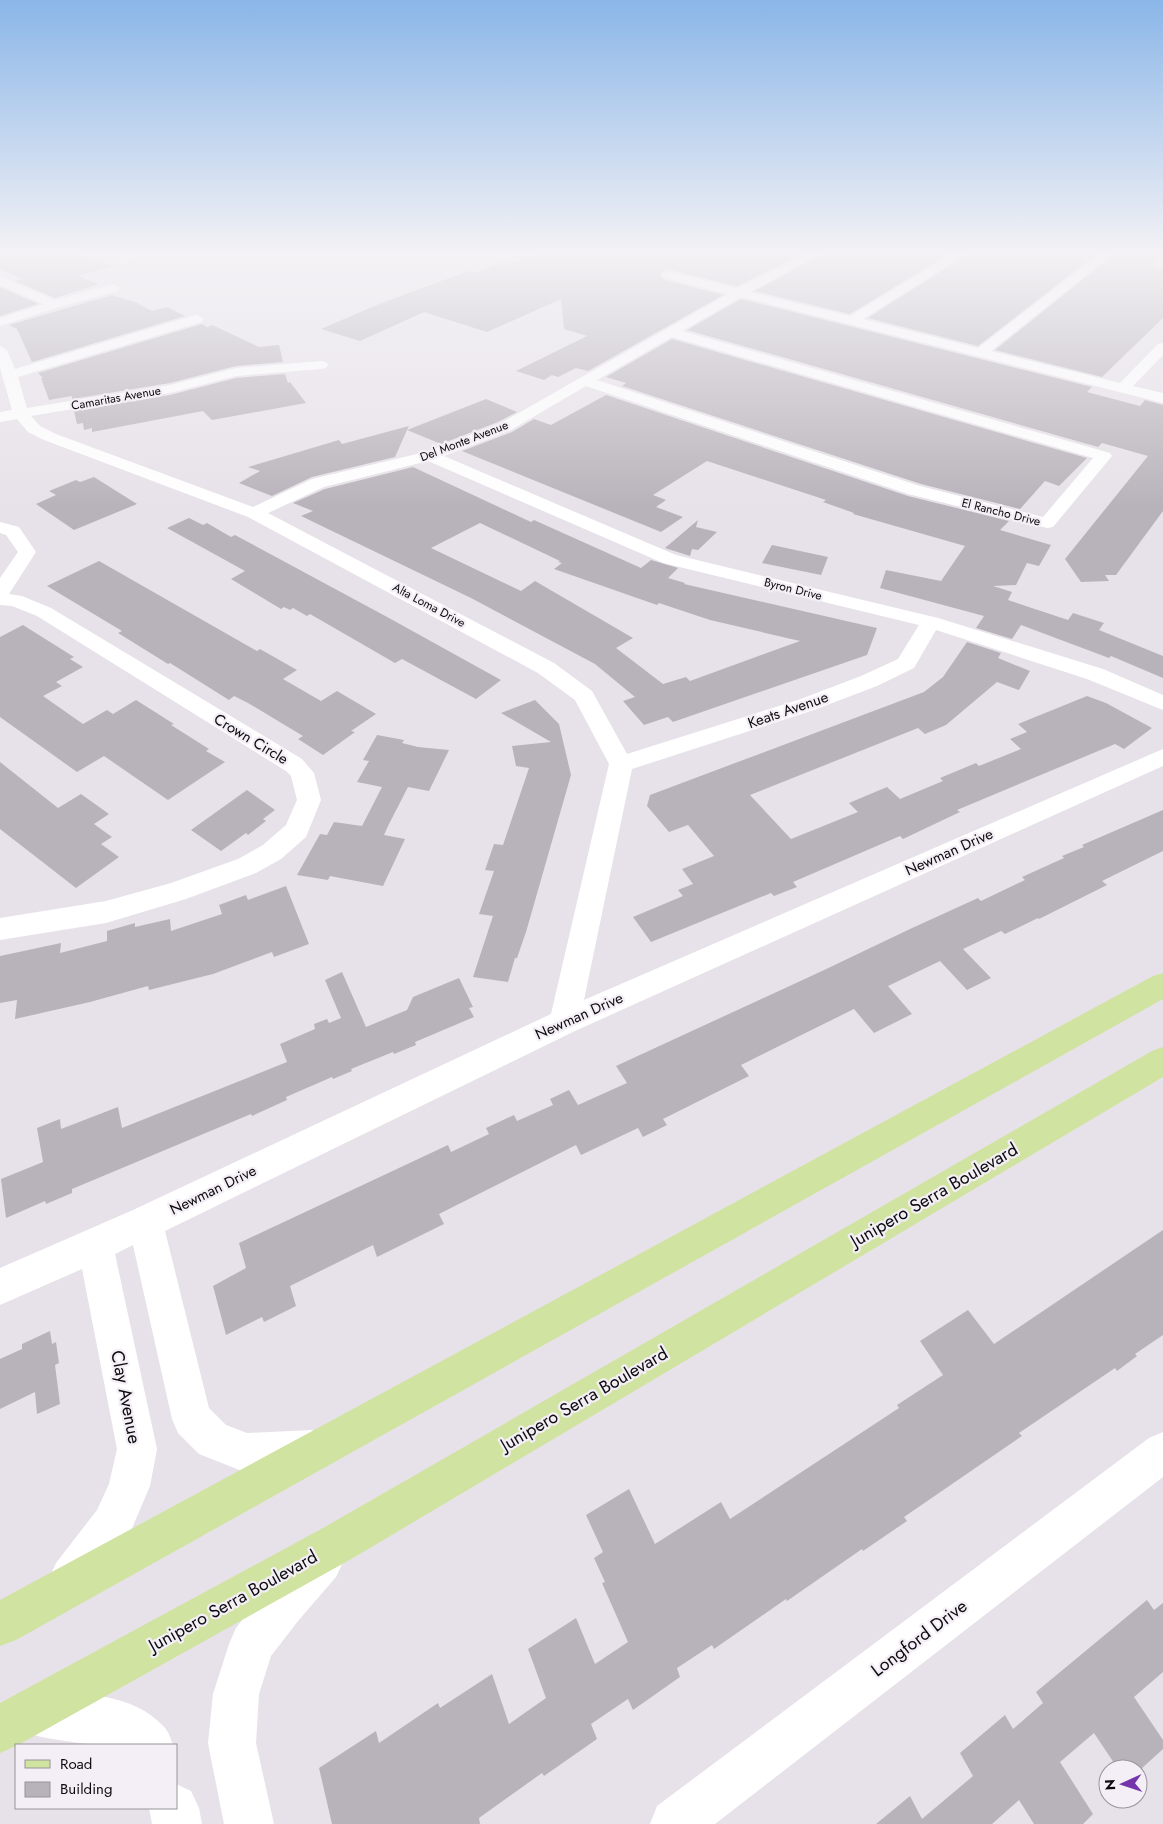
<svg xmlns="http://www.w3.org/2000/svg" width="1163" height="1824" viewBox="0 0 1163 1824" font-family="Jost,sans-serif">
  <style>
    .building { fill: #b8b3ba; fill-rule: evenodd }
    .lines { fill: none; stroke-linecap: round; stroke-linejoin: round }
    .minor { fill: #fff; fill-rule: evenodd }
    .major { fill: #d0e3a0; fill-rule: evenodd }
    .labels { text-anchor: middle; stroke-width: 4.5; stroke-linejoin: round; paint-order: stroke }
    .far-street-label { font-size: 12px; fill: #0c0b0d; stroke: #f4eff7 }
    .street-label { font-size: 15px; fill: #0c0b0d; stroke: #f4eff7 }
    .near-street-label { font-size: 18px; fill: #0c0b0d; stroke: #f4eff7 }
  </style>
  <rect width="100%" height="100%" fill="#e7e2e9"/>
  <!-- building -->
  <path class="building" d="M0,252h75l39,14 -36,10 21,8 -44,14 -40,-17 7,-2 -22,-10z
    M532,252h274l-69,34 -69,-17 -4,1 -4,4 4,6 59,15 -135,76 -12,-3 -18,9 -6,-2 -8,5 -28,-9 71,-35 -23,-7 -3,-30 -74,33 -63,-20 -64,29 -39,-12 58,-25 76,-28 15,-5 5,2 27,-11 7,2 23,-9z
    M826,252h126l-102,62 -95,-23z
    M971,252h128l-121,94 -110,-28z
    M1117,252h46v5l-11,9 11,2v50l-61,59 -107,-27z
    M0,287l38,17 -38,12z
    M112,295l23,7 17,9 15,-4 18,9 -153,46 -15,-33 -8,-4z
    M741,299l351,88 -5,5 53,14 5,-6 18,5v106l-47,64h-11l4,6 -28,1 -16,-23 83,-103 -46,-13 -4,4 -411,-117z
    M202,324l5,3 5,-2 47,22 20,-2 4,17 -47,4 -66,17 -98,16v-3l-23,4 -8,-22h2l-5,-5z
    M672,339l415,119 -28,28 -14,-5 -25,28 -99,-25 -299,-98 4,-3 -20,-6z
    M285,374l3,9 2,-1 16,21 -94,17 -9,-9 -111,21v-4l-8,2 -1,-7 -6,1 -3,-13 96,-16 66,-17z
    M606,395l302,101 101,25 -9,9 51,15 -12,21 -12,-3 -11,22 -23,1 19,6 -4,8 60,20 5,-7 31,10 -5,7 64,26v22l-52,-22 -2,2 -88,-33 -9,14 -36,-11 8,-12 -104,-28 6,-18 55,11 24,-35 -112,-32 1,-1 -31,-11 3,-2 -119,-39 -54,34 13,5 -10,7 27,10 -22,15 -199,-81 50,-19 22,-13 17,6z
    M486,399l31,13 -19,10 -57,22 -34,-14 -12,27 -83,20 -40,19 -33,-13 21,-12 -12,-4 91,-27 3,4 67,-18 -2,4z
    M413,467l118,55 3,-2 107,48 10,-8 27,8 -10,10 17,5 -1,1 193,44 -10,27 -194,67 -5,-5 -24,8 -21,-24 12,-4 -40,-33 -124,-66 -170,-82 12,-5 -20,-8 32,-14zM480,523l80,38 -2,1 4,1 -8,6 103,36 2,-2 51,17 90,21 -110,40 -4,-4 -23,7 -47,-36 17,-10 -98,-57 -14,10 -90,-43z
    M94,477l43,27 -63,26 -38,-26 20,-9 -7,-4 27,-11 4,2z
    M189,518l14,7 4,-2 24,14 4,-2 154,83 112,62 -25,19 -74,-40 -7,4 -85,-49 -3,2 -14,-8 -3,2 -6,-3 -3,2 -50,-30 14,-8 -78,-43z
    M698,520l-2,7 21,5 -19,18 -6,-1 -2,7 -25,-8z
    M772,545l56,12 -7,18 -59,-12z
    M99,561l158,90 3,-2 37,21 -14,9 38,22 16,-10 39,23 -25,17 4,1 -32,23 -25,-16 5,-3 -55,-33 -14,-7 -5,4 -59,-37 -2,1 -50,-31 4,-2 -75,-45z
    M23,625l51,32 -4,2 13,8 -27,15 6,4 -19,10 40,28 24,-14 6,4 23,-14 38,24 -3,1 38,24 -3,2 19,11 -57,38 -64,-44 -27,16 -77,-55v-80z
    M967,642l34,11 -3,5 32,13 -11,19 -22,-8 -51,43 -21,9 -7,-6 -168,67 41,44 67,-27 -9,-9 38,-16 13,12 43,-18 -3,-3 36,-15 3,3 42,-17 -11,-10 17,-7 -9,-8 69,-28 19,7 46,25 -28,21 -9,-5 -158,66 3,2 -57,27 -3,-3 -107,46 4,5 -23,9 -3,-3 -120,49 -18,-25 50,-21 -5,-6 15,-6 -11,-15 32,-13 -26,-31 -19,7 -22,-26 3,-11 274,-103 19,-15z
    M535,700l24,24 12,51 -45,157 -9,26h-2l-7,24 -35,-5 20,-61 -14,-2 15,-43 -9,-1 9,-26 9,1 26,-77 -13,-2 -4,-20 39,-4 -50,-29z
    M377,735l27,5 -2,3 16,4 31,3 -20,41 -21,-4 -20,39 -4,9 21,4 -22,47 -53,-10 -2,4 -31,-5 23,-41 7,1 7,-13 28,4 20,-39 -25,-5 12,-21 -6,-1z
    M0,762l58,46 23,-14 28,20 -15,10 18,13 -11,7 18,13 -43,31 -76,-59z
    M247,790l28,20 -12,9 3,2 -18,14 -2,-2 -25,18 -30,-21z
    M1163,810v41l-61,30 5,4 -68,34 -1,-1 -33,16 -4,-3 -38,18 28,29 -24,12 -27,-29 -52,25 24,28 -38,19 -20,-24 -113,56 8,11 -86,43 4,6 -24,12 -5,-9 -57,27 -5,-10 -137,69 5,10 -67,33 -4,-12 -83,41 6,20 -32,16 -2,-5 -36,18 -13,-49 33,-18 -7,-25 209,-98 3,7 38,-18 -3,-6 28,-13 3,6 36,-16 -3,-6 19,-9 9,15 49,-22 -11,-17 206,-95 88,-42 68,-31 3,3 44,-21 -3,-3 42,-19 -2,-2 22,-9 -2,-2z
    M286,886l23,58 -35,13 -2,-5 -59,22 -64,16 -1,-4 -58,16 -75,17 2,-19 -17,3v-47l61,-13 -1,10 47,-12v-10l28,-8v4l35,-8 1,12 51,-17 -3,-9 27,-10 2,5z
    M342,972l24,55 41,-17 6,-13 46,-19 14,29 -4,1 5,9 -59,25 1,3 -22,9 -1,-2 -42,17 1,2 -19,8 -1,-2 -46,20 1,3 -35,16 -1,-2 -179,75v4l-26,11 -1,-3 -39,17 -5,-39 42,-17 -6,-34 23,-9 1,10 57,-22 4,21 165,-66 -7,-18 35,-15 -1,-5 13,-5 2,4 12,-5 -16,-38z
    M1163,1230v105l-28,19 2,2 -20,15 -2,-3 -96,65 3,3 -118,81 3,4 -44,30 -1,-2 -75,52 -1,-2 -72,50 -2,-4 -35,23 3,9 -47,33 -5,-11 -37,25 6,15 -53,37 -2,-3 -63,45 1,6h-148l-13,-56 57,-37 3,12 59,-40 2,5 52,-34 17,50 37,-26 -18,-49 48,-31 19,46 33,-22 -26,-59 3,-1 -11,-24 9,-6 -17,-37 43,-26 26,55 66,-42 9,17 169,-111 -2,-3 46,-30 -23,-34 48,-31 26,34z
    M50,1331l2,13 4,-2 3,21 -4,2 5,39 -23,10 -2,-22 -35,17v-50l22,-10v-5z
    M1147,1600l7,10 9,-7v69l-29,25 29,43v9l-22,20h-23l-24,-36 -34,29 33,52 -10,10h-49l-15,-24 -27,24h-116l34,-28 12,23 51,-43 -13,-23 45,-38 8,14 30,-26 -7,-11z"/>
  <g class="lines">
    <!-- minor -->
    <path class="minor" d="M134,252h17l-2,2 -30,10 -6,-4 2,-2z
      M810,252h14l-74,40 100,24 105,-64h14l-106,67 115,29 124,-96h13l-124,99 129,32 38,-39 5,-1v12l-30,31 30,7v10l-422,-106 -59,34 428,122 2,3 -59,71 -6,1 -139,-34 -322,-108 -75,44 -67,26 232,99 262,63 165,51 60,26v15l-76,-31 -151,-49 -22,38 -37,18 -63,24 -182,59 -48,231 579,-251v17l-588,265 -410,200 44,177 17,17 21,8 65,-3 14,6 6,14 -6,14 -14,6 -65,3 -48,-19 -21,-21 -6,-14 -39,-174 -18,9 42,195 -7,37 -23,54 -41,53 -15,7 -15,-7 -7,-15 7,-15 41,-53 12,-26 8,-35 -35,-180 -82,36v-37l133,-58 418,-196 58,-250 -34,-64 -37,-27 -290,-156 -204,-77 -16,-8 -11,-13 -17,3v-10l12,-2 -12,-42v-22l7,4 8,19 177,-53 5,-1 7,4 -2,3 -184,55 9,31 143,-23 66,-17 85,-7 5,1 2,3 -2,3 -5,1 -85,7 -66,17 -139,23 9,10 16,8 197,73 59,-28 113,-27 74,-28 229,-130 -64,-16 -2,-3 2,-3 4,-1 69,17zM672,337l421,121 -50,59 -123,-31 -323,-106zM428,461l235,102 256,62 -21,34 -37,17 -63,24 -171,54 -35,-63 -38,-28 -286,-150 56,-26z
      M0,276l55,24 59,-16 6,4 -2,3 -59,16 -59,19v-8l43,-14 -43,-19z
      M0,522l19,5 17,25 -27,42 13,2 29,12 251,151 12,14 7,27 -15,37 -25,22 -25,14 -70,26 -80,24 -106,17v-22l106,-17 65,-18 67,-24 25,-14 23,-20 11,-25 -6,-24 -5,-5 -249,-155 -25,-10 -12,-1v-27l18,-26 -12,-17 -6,-2z
      M1163,1432v45l-448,347h-65l7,-18 492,-368z
      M321,1540l15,7 7,15 -7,15 -38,44 -27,35 -12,38 -3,49 18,81h-50l-16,-81 5,-49 16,-50 7,-16 30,-39 40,-42z
      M32,1689c45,5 101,2 133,39 4,4 6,12 8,17 -43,3 -118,0 -158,-16l-6,-17 6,-17z
      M176,1784l15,7 8,17 3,16h-50l-3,-16h27z"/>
    <!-- major -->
    <path class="major" d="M1163,973v26l-1147,641 -16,6v-46l1153,-624z
      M1163,1047v30l-810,481 -335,187 -18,8v-50l323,-175 829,-477z"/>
  </g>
  <!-- sky -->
  <linearGradient id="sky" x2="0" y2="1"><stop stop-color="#8ab6e8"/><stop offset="0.5" stop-color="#f4f2f5"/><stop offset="1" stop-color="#f4f2f5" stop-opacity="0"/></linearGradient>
  <rect width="1163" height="507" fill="url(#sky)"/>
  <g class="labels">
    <!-- far-street labels -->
    <g class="far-street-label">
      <text transform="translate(116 398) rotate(-10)" y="4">Camaritas Avenue</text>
      <text transform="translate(464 441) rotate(-21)" y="4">Del Monte Avenue</text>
      <text transform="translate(1001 512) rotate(14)" y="4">El Rancho Drive</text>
      <text transform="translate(793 589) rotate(14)" y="4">Byron Drive</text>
      <text transform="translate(429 605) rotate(28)" y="4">Alta Loma Drive</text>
    </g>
    <!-- street labels -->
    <g class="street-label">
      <text transform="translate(788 710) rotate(-19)" y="5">Keats Avenue</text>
      <text transform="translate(251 739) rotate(31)" y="5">Crown Circle</text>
      <text transform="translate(949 852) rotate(-24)" y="5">Newman Drive</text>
      <text transform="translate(579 1016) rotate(-24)" y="5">Newman Drive</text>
      <text transform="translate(213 1190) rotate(-26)" y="5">Newman Drive</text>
    </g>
    <!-- near-street labels -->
    <g class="near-street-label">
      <text transform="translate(934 1195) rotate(-30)" y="6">Junipero Serra Boulevard</text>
      <text transform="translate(126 1397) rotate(79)" y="6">Clay Avenue</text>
      <text transform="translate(584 1399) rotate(-30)" y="6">Junipero Serra Boulevard</text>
      <text transform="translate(233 1601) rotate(-29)" y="6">Junipero Serra Boulevard</text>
      <text transform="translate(919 1638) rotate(-37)" y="6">Longford Drive</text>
    </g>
  </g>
  <!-- legend -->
  <rect x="15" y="1744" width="162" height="65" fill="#f4eff7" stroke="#979499"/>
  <rect x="25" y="1760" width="25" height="8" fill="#d0e3a0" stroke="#979499"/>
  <text x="60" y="1769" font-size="15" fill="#0c0b0d">Road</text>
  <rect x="25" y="1782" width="25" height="15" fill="#b8b3ba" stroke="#979499"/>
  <text x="60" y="1794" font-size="15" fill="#0c0b0d">Building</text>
  <!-- north arrow -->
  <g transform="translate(1123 1784) rotate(267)"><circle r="24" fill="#f4eff7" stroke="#979499"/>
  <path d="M0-4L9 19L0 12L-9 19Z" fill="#7435ab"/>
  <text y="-8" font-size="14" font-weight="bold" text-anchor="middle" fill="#0c0b0d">N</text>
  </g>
</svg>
